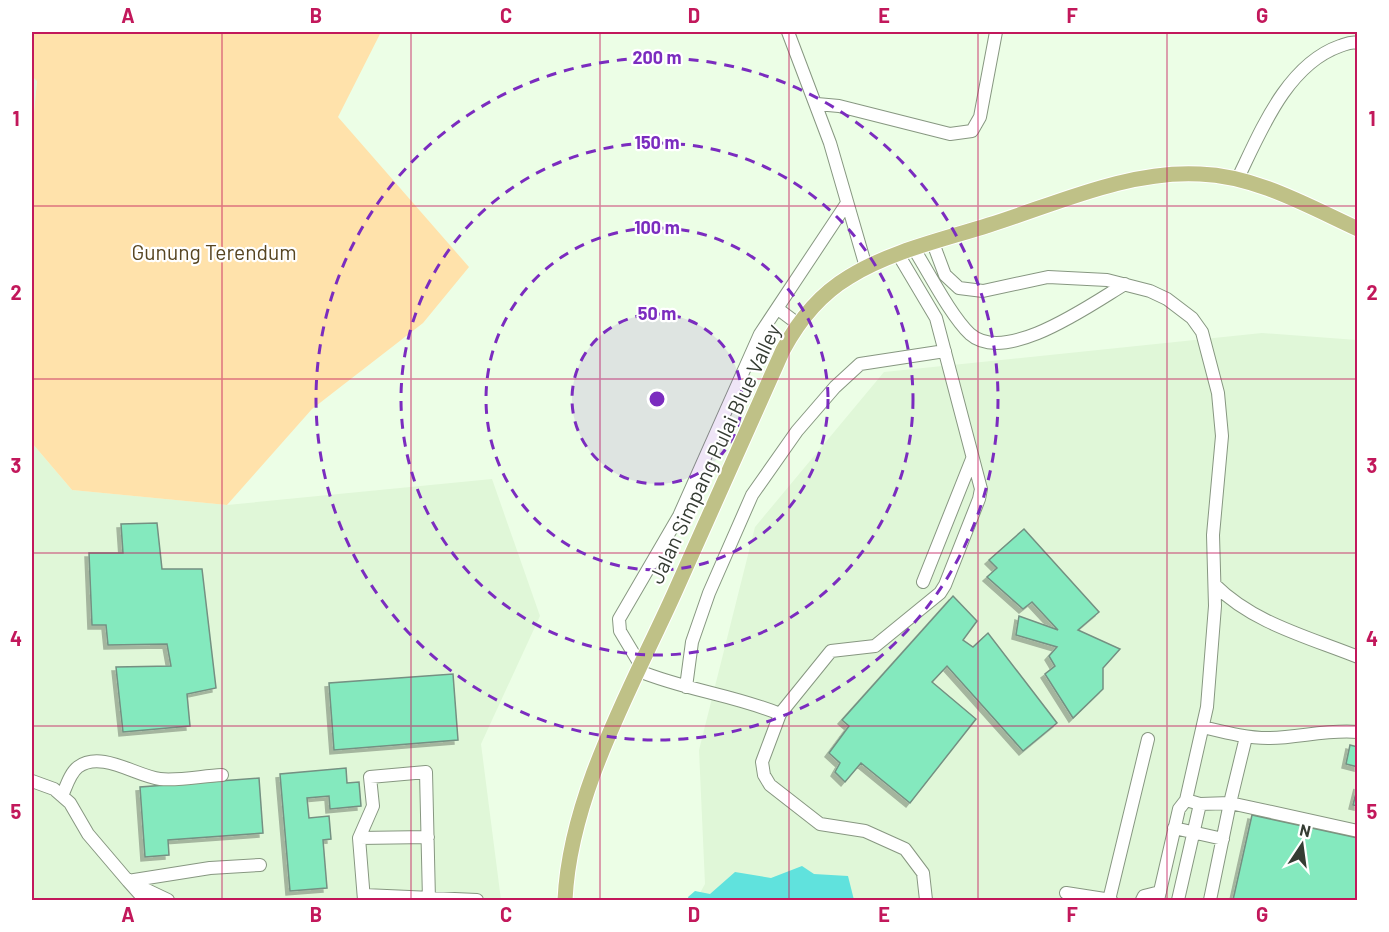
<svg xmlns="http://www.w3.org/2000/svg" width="1389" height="932" viewBox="0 0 1389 932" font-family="Barlow,sans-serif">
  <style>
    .built { fill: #e0f7d8 }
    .green { fill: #ffe2ab }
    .water { fill: #60e2dd }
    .building { fill: #84e9be; stroke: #749082; stroke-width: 1.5; filter: url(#shadow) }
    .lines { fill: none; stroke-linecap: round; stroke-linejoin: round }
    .minor-casing { stroke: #879781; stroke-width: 14 }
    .major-casing { stroke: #fff; stroke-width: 17 }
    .minor { stroke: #fff; stroke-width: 12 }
    .major { stroke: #bfc187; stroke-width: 15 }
    .grid { fill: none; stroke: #c2185b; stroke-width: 1.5; stroke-opacity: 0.55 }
    .ring { fill: none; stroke: #7b2cbf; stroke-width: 3; stroke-dasharray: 10 8 }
    .labels { text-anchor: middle; stroke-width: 4.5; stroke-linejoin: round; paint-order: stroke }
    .park-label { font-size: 21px; fill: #574521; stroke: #fff }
    .street-label { font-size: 21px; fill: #353c33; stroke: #fff }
    .centre { fill: #7b2cbf; stroke: #fff; stroke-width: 3 }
    .ring-label { font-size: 18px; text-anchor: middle; font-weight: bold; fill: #7b2cbf; stroke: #fff; stroke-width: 4.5; stroke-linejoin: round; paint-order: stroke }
    .neatline { fill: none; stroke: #c2185b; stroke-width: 2 }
    .grid-label { font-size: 20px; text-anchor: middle; font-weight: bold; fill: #c2185b }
  </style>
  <defs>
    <filter id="shadow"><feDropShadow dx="-4" dy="4" stdDeviation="0" flood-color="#0004"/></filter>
  </defs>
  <rect width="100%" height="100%" fill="#ecfee6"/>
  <!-- built -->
  <path class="built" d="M32,76l5,4 -5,53z
    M1262,333l95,7v560h-661l9,-16 -6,-134 56,-223 129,-155z
    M32,443l40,47 155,15 265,-26 48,137 -59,128 20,156h-469z"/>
  <!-- green -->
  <path class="green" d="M32,32h349l-43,85 131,150 -46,56 -111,86 -85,96 -155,-15 -40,-47v-310l5,-52 -5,-5z"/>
  <!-- water -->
  <path class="water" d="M802,866l12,8 34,2 6,24h-165l-1,-3 7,-6 15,3 25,-22 36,6z"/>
  <!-- building -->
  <path class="building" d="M157,523l5,46h40l14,119 -29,6 3,32 -67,6 -7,-65 55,-1 -4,-22 -59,1 -2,-20h-14l-3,-72h34l-2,-29z
    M1024,529l75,83 -21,18 42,19 -17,19v21l-30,29 -28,-44 10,-8 -6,-10 8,-9 -41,-12 3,-19 39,14 -26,-28 -9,7 -36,-32 10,-9 -8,-8z
    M953,596l24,25 -14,19 10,7 15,-14 69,90 -34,28 -76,-85 -15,16 44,37 -66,84 -49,-40 -16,19 -10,-10 5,-9 -11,-10 20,-27 -7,-6z
    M453,674l5,66 -124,10 -5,-67z
    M1350,745l8,2v20l-12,-3z
    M346,768l1,15 12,-1 2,24 -31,3 -1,-13 -22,2 2,20 20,-2 2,23 -8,1 4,48 -37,3 -10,-117z
    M259,778l4,55 -95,7 1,15 -24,2 -5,-70z
    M1358,785v21l-5,-1z
    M1252,815l106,23v62h-125z"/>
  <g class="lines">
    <defs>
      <path id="minor" d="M788,32l42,111 36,124
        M817,104l22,2 111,28 22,-3 8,-14 16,-85
        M1237,180c23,-47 49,-115 103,-134 6,-2 11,-5 18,-3
        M933,243l12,32 14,13 24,3 65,-14 59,3 43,11 17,8 25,19 10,14 16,61 4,43 -9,99 2,71 -8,101 -21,93 -7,9 -21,91
        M914,249c15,24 37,67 56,85 36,32 123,-31 155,-50
        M778,309l20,15
        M923,582l49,-123
        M1215,585c38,38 93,52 143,72
        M641,666l-21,-35 -1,-12 60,-103 81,-182 87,-131
        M639,671c46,19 95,24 141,43l51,-63 44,-5 65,-53 5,-8 34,-86 2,-10 -45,-171 -38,-64
        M686,687l6,-45 17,-49 43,-98 45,-64 38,-44 25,-23 85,-13
        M780,714l-18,48 2,13 6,10 50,39 45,7 40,18 18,24 3,27
        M1203,727c21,5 43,11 65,11 30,0 59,-9 90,-6
        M32,781l22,8 16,14 18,31 40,47 40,19
        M62,796c4,-9 8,-23 16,-29 23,-17 58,9 82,12 19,2 42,-3 62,-4
        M1186,800l14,4 30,-1 16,-66
        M1174,828l49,11
        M359,838l69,-1
        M1066,893l45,7
        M364,895l113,5
        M145,900l-17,-19 82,-13 50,-3
        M364,900l-5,-62 14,-32 -3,-29 56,-5 3,128
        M1109,900l39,-161
        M1142,900l2,-4 16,-4
        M1178,900l22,-96
        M1210,900l20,-97 128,28"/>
      <path id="major" d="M565,900c5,-105 66,-211 109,-306 37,-81 72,-163 109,-244 16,-30 36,-55 66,-73 42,-26 93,-37 140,-52 67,-21 139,-55 211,-51 56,2 108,32 158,55"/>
    </defs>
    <!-- minor casing -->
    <use href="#minor" class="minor-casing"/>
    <!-- major casing -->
    <use href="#major" class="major-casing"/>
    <!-- minor -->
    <use href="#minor" class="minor"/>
    <!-- major -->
    <use href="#major" class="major"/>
  </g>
  <!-- grid -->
  <path class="grid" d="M222,32v868M411,32v868M600,32v868M789,32v868M978,32v868M1167,32v868M32,206h1326M32,379h1326M32,553h1326M32,726h1326"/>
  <!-- distance rings -->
  <circle cx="657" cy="399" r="85" fill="#7b2cbf" fill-opacity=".12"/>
  <g class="ring">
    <circle cx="657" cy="399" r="85"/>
    <circle cx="657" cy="399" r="171"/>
    <circle cx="657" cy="399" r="256"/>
    <circle cx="657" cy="399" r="341"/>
  </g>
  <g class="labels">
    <!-- park labels -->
    <g class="park-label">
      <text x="214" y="260">Gunung Terendum</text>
    </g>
    <!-- street labels -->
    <g class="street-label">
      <text transform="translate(715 454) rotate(-65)" y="7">Jalan Simpang Pulai Blue Valley</text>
    </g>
  </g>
  <circle cx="657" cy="399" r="9" class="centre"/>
  <g class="ring-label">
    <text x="657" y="64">200 m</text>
    <text x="657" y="149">150 m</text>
    <text x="657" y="234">100 m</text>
    <text x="657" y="320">50 m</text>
  </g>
  <!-- border -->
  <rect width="1389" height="932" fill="none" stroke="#ffffff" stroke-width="66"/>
  <!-- north arrow -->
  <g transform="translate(1302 845) rotate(13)" stroke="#ffffff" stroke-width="4.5" paint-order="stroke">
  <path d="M0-4.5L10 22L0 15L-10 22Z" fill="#353c33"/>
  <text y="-9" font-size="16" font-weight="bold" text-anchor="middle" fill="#353c33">N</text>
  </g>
  <rect x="33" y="33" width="1323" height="866" class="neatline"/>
  <g class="grid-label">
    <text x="128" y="23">A</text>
    <text x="316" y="23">B</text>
    <text x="506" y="23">C</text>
    <text x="694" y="23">D</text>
    <text x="884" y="23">E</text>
    <text x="1072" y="23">F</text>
    <text x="1262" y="23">G</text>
    <text x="16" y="126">1</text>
    <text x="1372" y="126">1</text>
    <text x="16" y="300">2</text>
    <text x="1372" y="300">2</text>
    <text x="16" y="473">3</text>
    <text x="1372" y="473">3</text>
    <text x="16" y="646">4</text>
    <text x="1372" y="646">4</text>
    <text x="16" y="819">5</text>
    <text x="1372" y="819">5</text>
    <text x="128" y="922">A</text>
    <text x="316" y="922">B</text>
    <text x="506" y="922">C</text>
    <text x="694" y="922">D</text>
    <text x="884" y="922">E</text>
    <text x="1072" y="922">F</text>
    <text x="1262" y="922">G</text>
  </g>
</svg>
